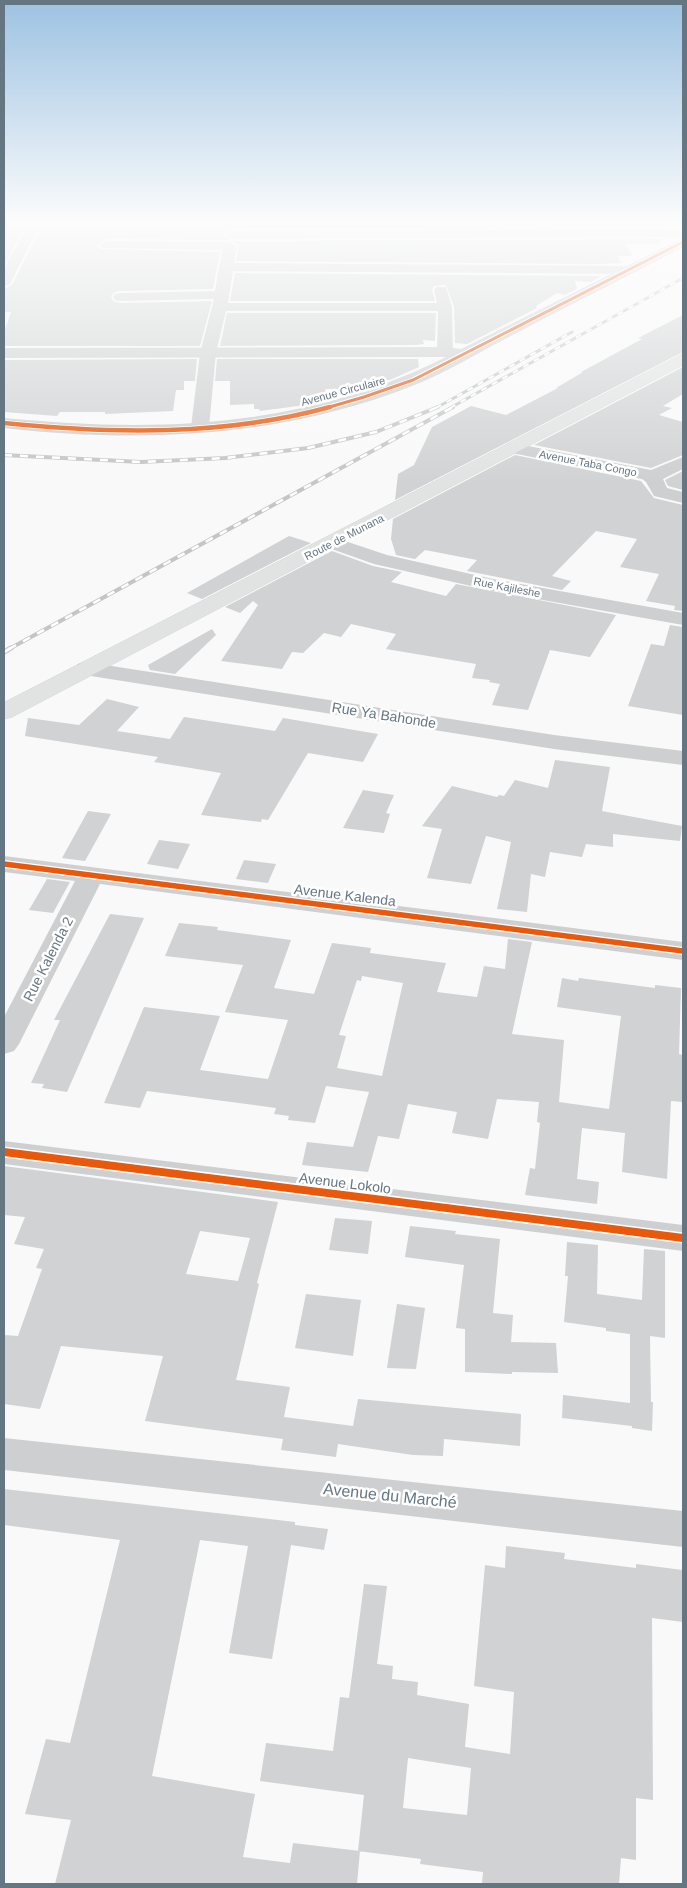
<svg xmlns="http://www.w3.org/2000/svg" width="687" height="1888" viewBox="0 0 687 1888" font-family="Helvetica,sans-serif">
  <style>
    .building { fill: #d0d2d3; fill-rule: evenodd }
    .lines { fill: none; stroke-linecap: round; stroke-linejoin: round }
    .secondary-casing { stroke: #d5d6d7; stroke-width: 1 }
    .minor { fill: #cecfd0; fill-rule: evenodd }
    .tertiary { fill: #cecfd0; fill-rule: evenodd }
    .secondary { fill: #e1e2e2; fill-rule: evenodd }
    .rail-far2-casing { stroke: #c3c5c6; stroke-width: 3 }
    .rail-far1-casing { stroke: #c3c5c6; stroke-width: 4 }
    .rail-casing { stroke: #c3c5c6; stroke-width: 5 }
    .rail-far2 { stroke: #fff; stroke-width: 2; stroke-dasharray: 6; stroke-linecap: butt }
    .rail-far1 { stroke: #fff; stroke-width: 2.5; stroke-dasharray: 8; stroke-linecap: butt }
    .rail { stroke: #fff; stroke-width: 3; stroke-dasharray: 10; stroke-linecap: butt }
    .cycleway-far3-casing { stroke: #fff; stroke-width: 5 }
    .cycleway-far2-casing { stroke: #fff; stroke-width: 6 }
    .cycleway-far1-casing { stroke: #fff; stroke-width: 8 }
    .cycleway-casing { stroke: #fff; stroke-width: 11 }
    .cycleway-far3 { stroke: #e8590c; stroke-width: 3 }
    .cycleway-far2 { stroke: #e8590c; stroke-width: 4.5 }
    .cycleway-far1 { stroke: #e8590c; stroke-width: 5.5 }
    .cycleway { stroke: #e8590c; stroke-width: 8 }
    .labels { text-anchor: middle; stroke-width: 5; stroke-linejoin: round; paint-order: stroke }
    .far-street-label { font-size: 11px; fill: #657683; stroke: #fff }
    .street-label { font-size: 14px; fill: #657683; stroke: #fff }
    .near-street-label { font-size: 16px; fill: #657683; stroke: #fff }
  </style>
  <rect width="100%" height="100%" fill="#f9f9f9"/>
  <!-- building -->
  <path class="building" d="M4,221h24l-24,45z
    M44,221h360v2h44l-1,-2h211l4,6 -430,2 -9,5 7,6 -123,-1 -9,6 2,4 120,3 -7,37 -93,2 -5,1 -4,4 2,5 7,2 92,-2 -12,45h-196v-14l7,-20h-7v-24l5,-1 4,-4z
    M668,239l-8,1 2,3 -36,1 7,12h-15l3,7 -20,1 -365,-3 3,-16 -7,-4z
    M235,273l366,3 -10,6 -16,-1 2,7 -2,2 -10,5 -8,-2 -21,13 1,2 -70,36 -12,-1 -1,-36 -8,-22 -12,1 -2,4 3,11h-205z
    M227,313h209l-1,28 -12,-1 1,4 -8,1 -196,1z
    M683,315v37l-288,148 3,-26 16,-9 18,-38 39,-21 35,9 52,-27h-2l27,-16h-2l61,-33 -4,-1z
    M197,359l-2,22h-11v9h-8l-3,21 -68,3v-2h-45l-3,4 -53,-4v-52z
    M217,359h201l1,8 -27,12 -31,10h-36l4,10 -31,7 -38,5 -1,-2h-5v-5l-24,1v-24h-15z
    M683,367v27l-20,12 9,2 -13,7 24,7v33l-32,13 -117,-23z
    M515,455l126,26 13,17 29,7v106l-9,-1 1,-4 -29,-5 13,-27 -39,-7 17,-28 -41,-8 -44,45 19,5 -9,9 -95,-19 10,-11 -52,-10 -10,9 -19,-4 -5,-16 2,-20z
    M683,471v19l-15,-4 -3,-6z
    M289,536l22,7 -109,56 -15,-6z
    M332,551l41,15 29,6 -11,10 55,14 10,-12 160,31 -26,42 -40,-7 -22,60 -36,-5 8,-21 -11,-2 1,-2 -18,-2 4,-14 -90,-15 10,-15 -45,-10 -10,13 -17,-4 -21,20 -11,-1 -10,17 -61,-8 37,-56 -5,-4 -13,12 -15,-6z
    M670,625l13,2v88l-55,-9 23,-62 13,2z
    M212,629l4,6 -41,39 -25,-4 -2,-5z
    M107,699l32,8 -22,24 53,8 14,-22 91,14 8,-13 95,16 -15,28 -55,-9 -40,67 -6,-1 -1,3 -60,-7 20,-42 -67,-11 4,-5 -133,-21 3,-18 51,7z
    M555,760l55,7 -8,44 80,15 -2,15 -67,-7v13l-27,-3 -4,13 -32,-5 -5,25 -14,-3 -4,38 -30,-3 14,-67 -25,-6 -15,48 -44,-6 15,-49 -20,-3 30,-40 45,11 2,-2 5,1 11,-16 33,8z
    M363,790l31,5 -8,18 4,1 -6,19 -41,-5z
    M88,811l23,3 -26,47 -23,-3z
    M159,840l31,4 -12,25 -31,-5z
    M244,860l32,4 -8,19 -32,-4z
    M47,879l23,3 -17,31 -24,-3z
    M110,914l34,4 -77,174 -25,-4 2,-4 -13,-1 29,-63h-6z
    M179,923l39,4 -1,3 74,10 -17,48 40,6 18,-51 39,5 -1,5 76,10 -9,29 40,5 7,-31 21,3 3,-30 24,3 -20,92 52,6 -5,62 50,7 12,-93 -64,-9 5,-29 16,3 1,-3 76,10v-3l26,3 -2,66 4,1v47l-12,-1 -4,78 -45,-7 3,-39 -43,-5 -5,51 22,3 -2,22 -72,-9 5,-27 5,1 5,-46 -3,-1 2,-20 -42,-3 -9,40 -36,-6 5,-21 -49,-8 -9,35 -21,-3 -10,36 -66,-7 5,-23 46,5 16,-55 -43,-6 -11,37 -27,-3 1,-4 -15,-2 2,-6 -129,-17 -7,17 -36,-5 40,-96 76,9 -20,54 68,9 20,-59 -63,-8 18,-47 -78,-9zM362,976l41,7 -21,93 -45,-8 9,-32 -7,-1 18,-55 4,1z
    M4,1166l274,36 -21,81 2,1 -23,96 54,7 -6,30 69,9 5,-27 163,15 -1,32 -76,-7 -1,17 -30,-1 -75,-11 -2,13 -55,-7 2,-11 -138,-18 18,-65 -102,-10 -21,63 -36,-5v-69l14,1 24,-67 -6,-1 8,-19 -30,-5 11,-27 -21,-2zM200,1231l50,7 -12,43 -52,-7z
    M335,1218l37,3 -4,33 -39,-4z
    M410,1226l46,5 -1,3 45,5 -7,74 20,2 -2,27 45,1 2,30 -46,-1v2l-47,-2v-43l-9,-1 8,-63 -59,-8z
    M567,1242l31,3 -1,49 45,6 2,-51 21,2v87l-15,-2 1,66h2l-1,29 -20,-3v-2l-70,-8 1,-23 67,8v-69l-24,-3v-3l-42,-6 4,-46h-3z
    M306,1294l55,6 -8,56 -58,-8z
    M397,1304l28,4 -9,61 -29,-1z
    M4,1489l291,33v3l33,4 -4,21 -33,-5 -19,114 -43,-6 19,-107 -48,-6 -48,236 103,18 -12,63 47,6 3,-20 67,8 -3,33h-302l16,-64 -46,-6 21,-75 24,4 50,-203 -116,-15z
    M506,1546l59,7 -1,6 72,9v-4l47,6v52l-31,-4 1,182 -17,-2v62l-15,-2 -2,26h-137l1,-12 -63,-8 1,-5 -63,-8 6,-56 -104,-14 6,-38 67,8 7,-54 9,1 15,-114 23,2 -10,78 16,2 -1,13 26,3 -1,13 52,9 -4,43 45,7 4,-62 -40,-6 11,-121 20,3zM408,1758l63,10 -4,47 -64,-7z"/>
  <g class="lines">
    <defs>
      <path id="secondary" d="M683,354v11l-671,352 -8,2v-16z"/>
    </defs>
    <!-- secondary casing -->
    <use href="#secondary" class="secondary-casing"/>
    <!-- minor -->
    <path class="minor" d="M30,221h12l-31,61 -2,3 -5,1v-17z
      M683,229v8l-451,2 -7,-4 7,-4z
      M107,241l123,1 7,4 -3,17 392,3 7,4 -7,4 -393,-3 -5,32h209l-3,-13 2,-3h10l6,20 1,45 -3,3h-10l-3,-3 1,-41h-212l-10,42 -7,74 -3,4h-12l-3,-4 9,-74 14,-54 -94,2 -5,-1 -2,-3 2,-3 5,-1 95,-2 7,-41 -120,-2 -2,-3z
      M513,443l138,27 32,-13v12l-20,10 4,9 16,4v11l-29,-7 -8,-14 -4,-3 -135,-27 -3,-4 3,-4z
      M333,537l54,18 106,24 190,34v12l-190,-34 -119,-27 -48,-17 -3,-4 3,-4z
      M86,662l468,73 129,16v14l-129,-16 -476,-75 -3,-5 3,-5z
      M4,856l679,86v18l-583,-76 -81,160 -5,7 -10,3v-37l71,-136 -71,-9z
      M4,1141l679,84v26l-679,-87z"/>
    <!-- tertiary -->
    <path class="tertiary" d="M683,238v9c-59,31 -119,61 -178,92 -29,15 -58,33 -88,45 -131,53 -274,60 -413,44v-10c155,15 301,10 442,-61l-442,1v-10l441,-1 16,2z
      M4,1438l679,73v36l-679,-77z"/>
    <!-- secondary -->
    <use href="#secondary" class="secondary"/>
    <defs>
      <path id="rail-far2" d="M436,408l136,-76
        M450,408l233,-130"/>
      <path id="rail-far1" d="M4,455l137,7 84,-4 83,-10 68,-16 62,-25
        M9,649l444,-242"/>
      <path id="rail" d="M4,652l7,-4"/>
    </defs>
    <!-- rail-far2 casing -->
    <use href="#rail-far2" class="rail-far2-casing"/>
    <!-- rail-far1 casing -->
    <use href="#rail-far1" class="rail-far1-casing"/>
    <!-- rail casing -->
    <use href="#rail" class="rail-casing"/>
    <!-- rail-far2 -->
    <use href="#rail-far2" class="rail-far2"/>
    <!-- rail-far1 -->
    <use href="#rail-far1" class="rail-far1"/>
    <!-- rail -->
    <use href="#rail" class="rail"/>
    <defs>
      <path id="cycleway-far3" d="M326,408l38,-11 49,-17 270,-138"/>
      <path id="cycleway-far2" d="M4,423c109,11 220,13 326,-16"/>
      <path id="cycleway-far1" d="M4,864l679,87"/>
      <path id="cycleway" d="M4,1152l679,86"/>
    </defs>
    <!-- cycleway-far3 casing -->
    <use href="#cycleway-far3" class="cycleway-far3-casing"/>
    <!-- cycleway-far2 casing -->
    <use href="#cycleway-far2" class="cycleway-far2-casing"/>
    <!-- cycleway-far1 casing -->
    <use href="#cycleway-far1" class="cycleway-far1-casing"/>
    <!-- cycleway casing -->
    <use href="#cycleway" class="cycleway-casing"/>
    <!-- cycleway-far3 -->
    <use href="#cycleway-far3" class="cycleway-far3"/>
    <!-- cycleway-far2 -->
    <use href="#cycleway-far2" class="cycleway-far2"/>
    <!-- cycleway-far1 -->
    <use href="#cycleway-far1" class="cycleway-far1"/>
    <!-- cycleway -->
    <use href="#cycleway" class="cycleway"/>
  </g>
  <!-- sky -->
  <linearGradient id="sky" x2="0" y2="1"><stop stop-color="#9dc2e2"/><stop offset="0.46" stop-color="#fcfcfc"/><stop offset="1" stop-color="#fcfcfc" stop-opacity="0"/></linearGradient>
  <rect width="687" height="485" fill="url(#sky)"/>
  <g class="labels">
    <!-- far-street labels -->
    <g class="far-street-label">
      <text transform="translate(343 391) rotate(-15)" y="4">Avenue Circulaire</text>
      <text transform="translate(588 463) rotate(11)" y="4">Avenue Taba Congo</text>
      <text transform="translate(344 537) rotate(-27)" y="4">Route de Munana</text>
      <text transform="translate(507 587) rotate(11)" y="4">Rue Kajileshe</text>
    </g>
    <!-- street labels -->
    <g class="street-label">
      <text transform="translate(384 715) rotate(9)" y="5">Rue Ya Bahonde</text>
      <text transform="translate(345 895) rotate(7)" y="5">Avenue Kalenda</text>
      <text transform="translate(48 959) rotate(-63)" y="5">Rue Kalenda 2</text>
      <text transform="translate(345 1183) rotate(7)" y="5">Avenue Lokolo</text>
    </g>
    <!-- near-street labels -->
    <g class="near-street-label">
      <text transform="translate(390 1495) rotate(6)" y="6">Avenue du Marché</text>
    </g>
  </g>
  <!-- border -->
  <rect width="687" height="1888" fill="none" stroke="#657683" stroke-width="10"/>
</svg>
